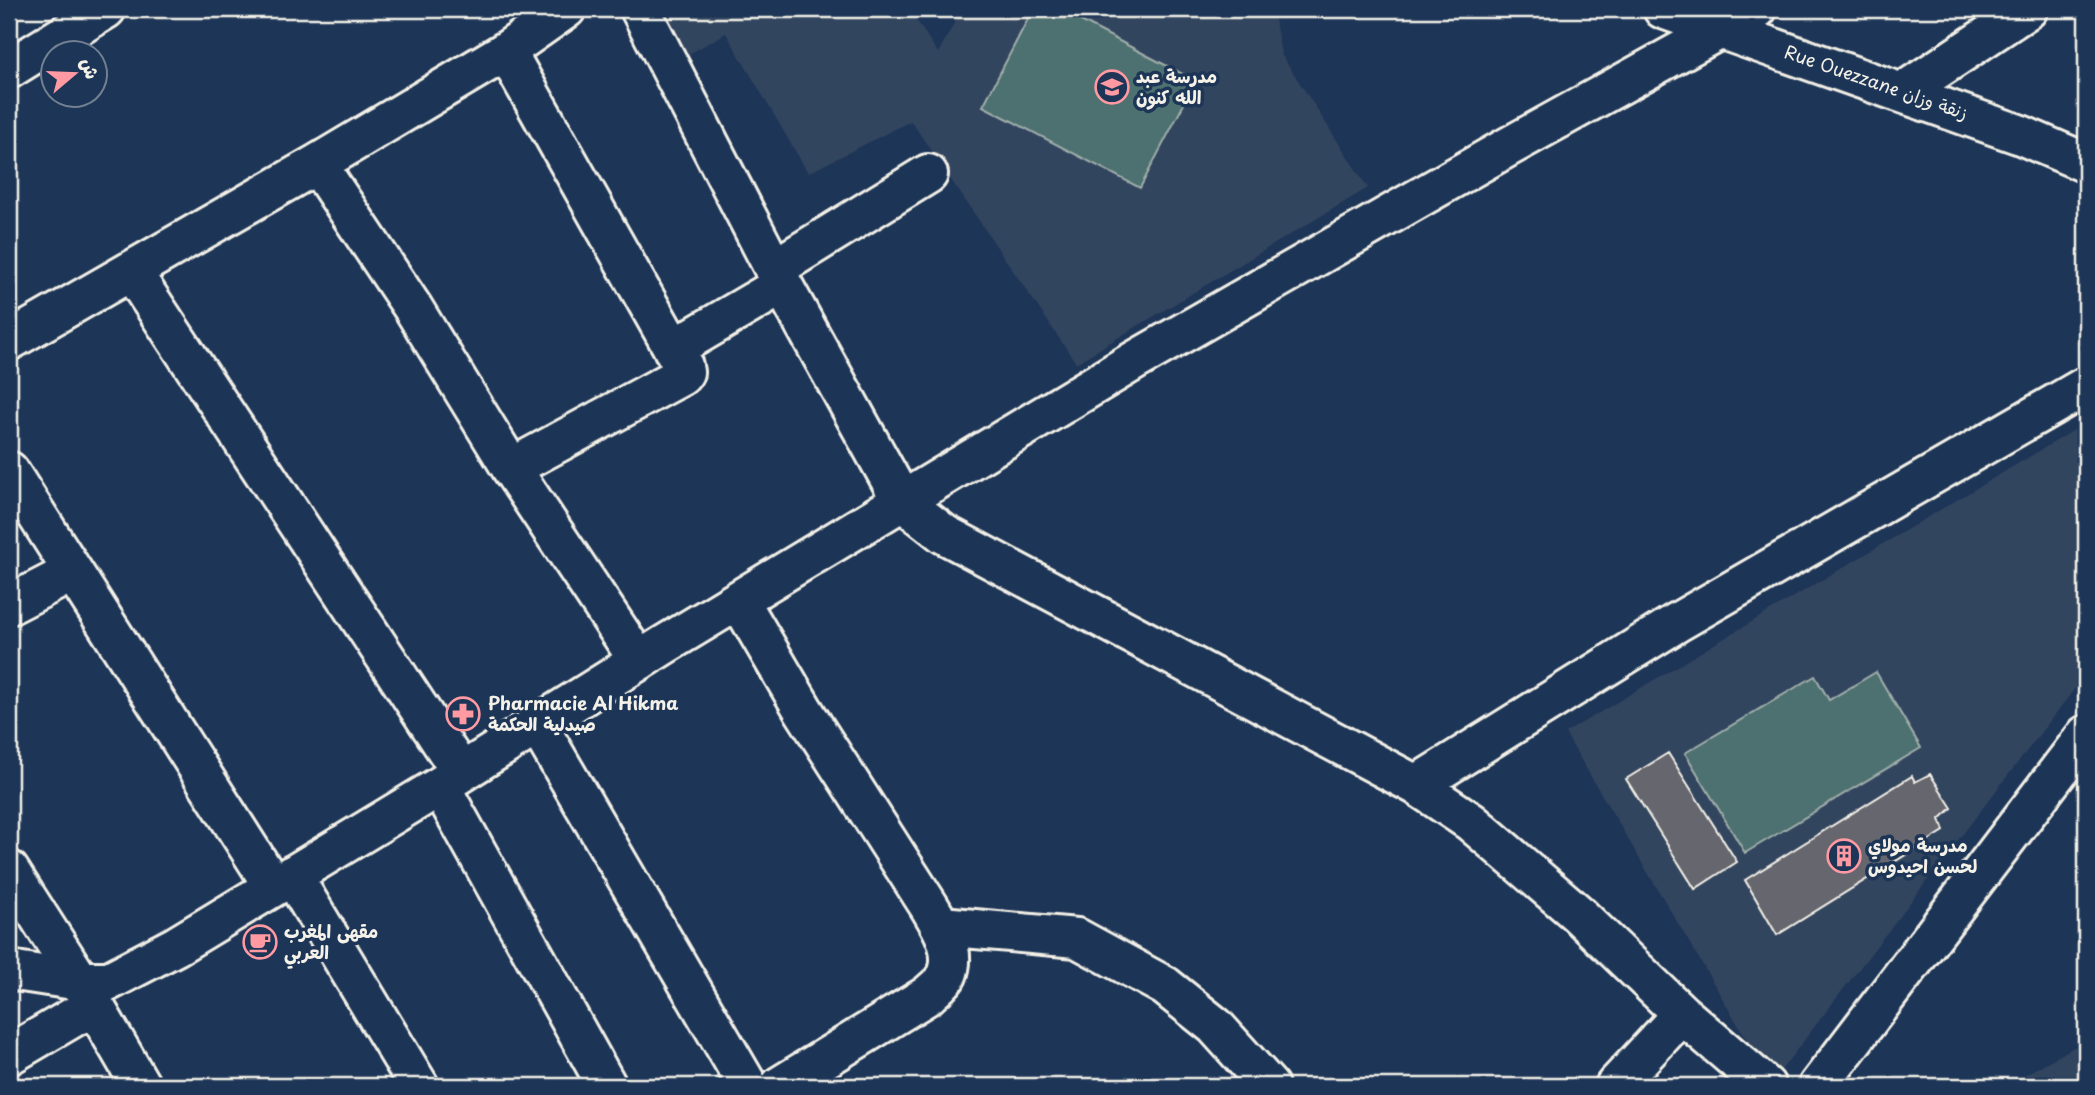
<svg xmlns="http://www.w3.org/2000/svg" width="2095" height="1095" viewBox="0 0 2095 1095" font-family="'Playpen Sans','Playpen Sans Arabic',sans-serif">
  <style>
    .built { fill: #33445e }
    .green { fill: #4e7070; stroke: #a1b0ac; stroke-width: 2 }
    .building { fill: #65666e; stroke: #f4f1e8; stroke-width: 2 }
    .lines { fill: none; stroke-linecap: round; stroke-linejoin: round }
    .minor-casing { stroke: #f4f1e8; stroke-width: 44 }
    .minor { stroke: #1d3557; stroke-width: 38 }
    .labels { text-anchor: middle; stroke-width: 7; stroke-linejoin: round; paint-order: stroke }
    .poi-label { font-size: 18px; font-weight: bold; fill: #f4f1e8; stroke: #1d3557; text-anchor: start }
    .street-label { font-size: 18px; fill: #f4f1e8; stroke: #1d3557 }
  </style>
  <rect width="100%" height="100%" fill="#1d3557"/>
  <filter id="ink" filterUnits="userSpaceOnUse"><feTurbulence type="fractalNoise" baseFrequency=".0143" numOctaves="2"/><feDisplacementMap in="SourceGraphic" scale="14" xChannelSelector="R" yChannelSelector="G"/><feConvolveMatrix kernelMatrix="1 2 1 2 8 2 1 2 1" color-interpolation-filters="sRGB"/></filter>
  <g filter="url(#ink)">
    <!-- built -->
    <path class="built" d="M658,9h251l29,44 24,-44h311l8,45 87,134 -292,175 -165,-242 -103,52 -82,-140 -44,25z
      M2086,423v251l-314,408 -207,-349z
      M2086,1040v46h-81z"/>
    <!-- green -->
    <path class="green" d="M1033,9h25l138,72 -56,107 -157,-82z
      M1876,672l45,76 -176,105 -60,-100 130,-77 14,24z"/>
    <!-- building -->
    <path class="building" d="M1668,753l69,109 -42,27 -69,-110z
      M1930,774l22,34 -12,11 4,12 -167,104 -32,-55 167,-104 3,6z"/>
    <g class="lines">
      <defs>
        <path id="minor" d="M640,9l134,260 128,232 42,33 472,251 55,37 106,91 105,101 84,72
          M1663,9l358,126 65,28
          M506,51l177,315 1,6 -3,4 -170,92
          M9,69l97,-60
          M1903,92l125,-83
          M317,164l96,144 98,160 128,193
          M774,269l154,-95
          M132,272l329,500
          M9,341l308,-177 189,-113 60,-42
          M673,349l109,-64
          M9,471l264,415
          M739,600l65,111 125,195c12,20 28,45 18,69 -3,7 -13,14 -19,20l-148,91
          M9,605l62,-32
          M537,724l211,362
          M1416,785l260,-162 410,-237
          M440,786l167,300
          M9,870l71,111 61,105
          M292,875l127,211
          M941,926l136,12 88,48 50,40 54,60
          M9,970l71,11h29l67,-35 264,-160 224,-141 470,-284 374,-214 249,-138
          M9,1055l85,-50
          M1615,1086l67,-72
          M1818,1086l268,-351"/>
      </defs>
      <!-- minor casing -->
      <use href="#minor" class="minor-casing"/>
      <!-- minor -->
      <use href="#minor" class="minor"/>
    </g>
  </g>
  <!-- icons -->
  <defs>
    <symbol id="school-ring" viewBox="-11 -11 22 22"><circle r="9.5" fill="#1d3557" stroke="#ff9aa2" stroke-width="1.5"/><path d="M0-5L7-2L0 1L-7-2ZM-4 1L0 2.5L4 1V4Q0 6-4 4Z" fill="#ff9aa2"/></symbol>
    <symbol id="pharmacy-ring" viewBox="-11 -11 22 22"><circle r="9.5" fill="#1d3557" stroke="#ff9aa2" stroke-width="1.5"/><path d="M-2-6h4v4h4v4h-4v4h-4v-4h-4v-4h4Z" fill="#ff9aa2"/></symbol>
    <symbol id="building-ring" viewBox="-11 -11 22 22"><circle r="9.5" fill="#1d3557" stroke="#ff9aa2" stroke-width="1.5"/><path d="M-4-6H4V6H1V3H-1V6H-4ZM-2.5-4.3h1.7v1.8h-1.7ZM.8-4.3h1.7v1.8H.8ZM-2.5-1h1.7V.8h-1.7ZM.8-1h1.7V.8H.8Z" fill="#ff9aa2"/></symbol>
    <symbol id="cafe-ring" viewBox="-11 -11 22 22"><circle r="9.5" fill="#1d3557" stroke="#ff9aa2" stroke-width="1.5"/><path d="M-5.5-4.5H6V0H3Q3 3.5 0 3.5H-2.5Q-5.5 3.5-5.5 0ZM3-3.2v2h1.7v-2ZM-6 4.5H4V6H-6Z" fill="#ff9aa2"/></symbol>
  </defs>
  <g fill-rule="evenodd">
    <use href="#school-ring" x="1093" y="68" width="38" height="38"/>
    <use href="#pharmacy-ring" x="444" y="695" width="38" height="38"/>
    <use href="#building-ring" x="1825" y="837" width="38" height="38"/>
    <use href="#cafe-ring" x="241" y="923" width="38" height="38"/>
  </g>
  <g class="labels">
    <!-- poi labels -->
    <g class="poi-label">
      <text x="1136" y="83">مدرسة عبد<tspan x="1136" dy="21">الله كنون</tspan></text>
      <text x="488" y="710">Pharmacie Al Hikma<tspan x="488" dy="21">صيدلية الحكمة</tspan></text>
      <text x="1868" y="852">مدرسة مولاي<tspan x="1868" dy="21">لحسن احيدوس</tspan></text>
      <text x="284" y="938">مقهى المغرب<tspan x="284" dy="21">العربي</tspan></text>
    </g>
    <!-- street labels -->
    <g class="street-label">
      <text transform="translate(1876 83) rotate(19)" y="6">Rue Ouezzane زنقة وزان</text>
    </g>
  </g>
  <!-- margin -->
  <rect width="2095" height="1095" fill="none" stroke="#1d3557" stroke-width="35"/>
  <rect x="18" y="18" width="2060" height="1060" fill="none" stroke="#f4f1e8" stroke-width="2.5" filter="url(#ink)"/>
  <!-- north arrow -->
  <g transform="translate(74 74) rotate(71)"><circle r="33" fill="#1d3557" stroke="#738091" stroke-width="2"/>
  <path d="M0-5L12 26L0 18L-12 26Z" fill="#ff9aa2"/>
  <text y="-10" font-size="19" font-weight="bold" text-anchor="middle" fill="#f4f1e8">ش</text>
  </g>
</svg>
